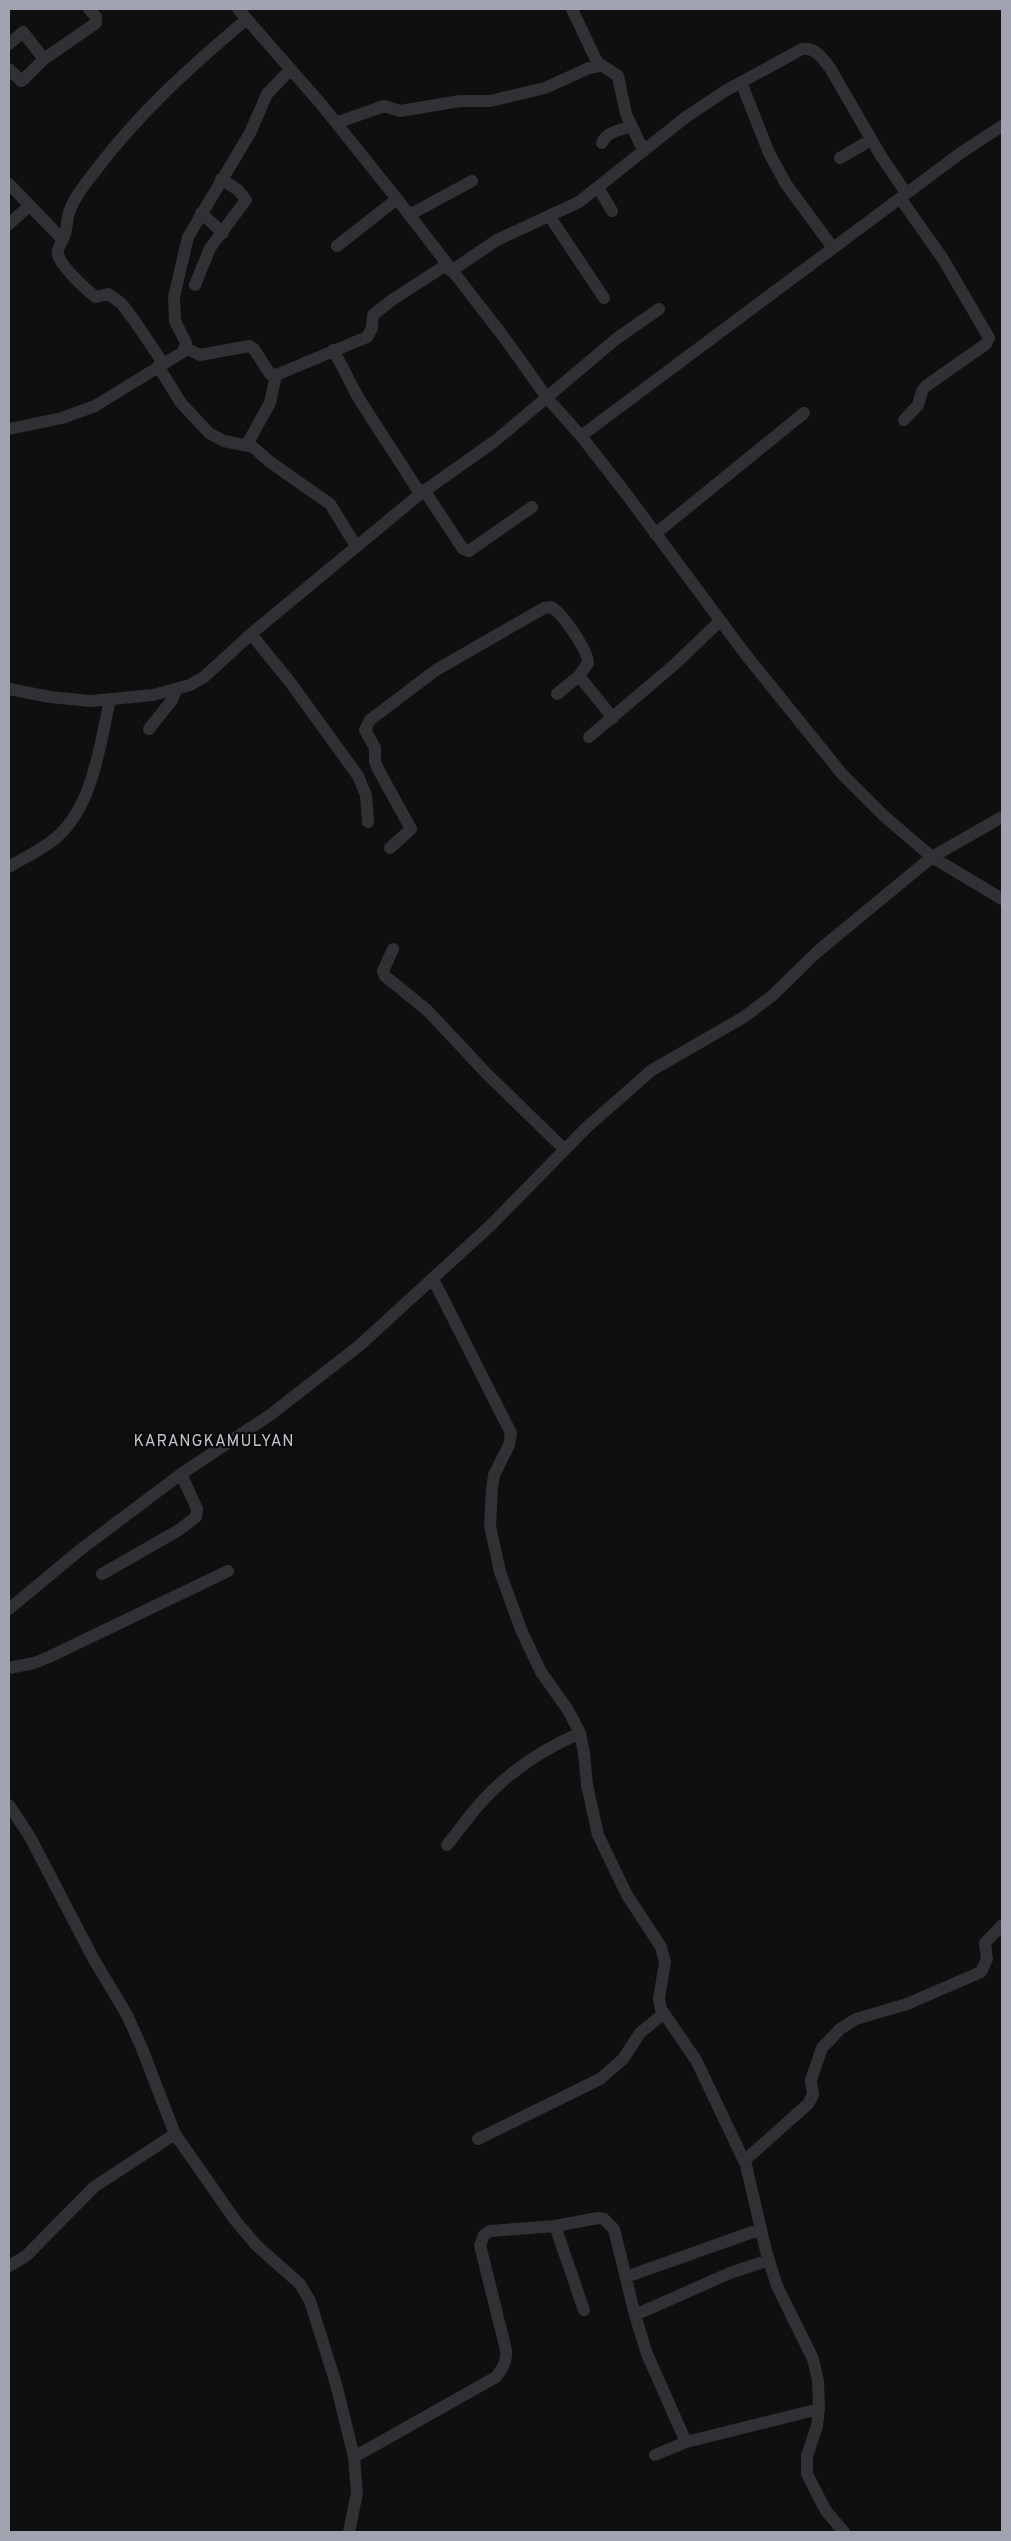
<svg xmlns="http://www.w3.org/2000/svg" width="1011" height="2541" viewBox="0 0 1011 2541" font-family="Overpass,sans-serif">
  <style>
    .lines { fill: none; stroke-linecap: round; stroke-linejoin: round }
    .minor { stroke: #303035; stroke-width: 12 }
    .labels { text-anchor: middle; stroke-width: 4.5; stroke-linejoin: round; paint-order: stroke }
    .quarter-label { font-size: 16px; letter-spacing: 1px; fill: #c2c3cc; stroke: #0a0a0b }
  </style>
  <rect width="100%" height="100%" fill="#0f0f10"/>
  <g class="lines">
    <!-- minor -->
    <path class="minor" d="M238,9l83,95 76,95 106,137 45,63 33,37 46,59 119,160 96,119 42,42 48,41 70,42
      M572,9l25,53 21,14 8,38 17,36
      M9,44l14,-12 21,27
      M9,69l12,12 3,-2 20,-20 52,-36v-6l-7,-8
      M741,82l28,71 17,31 47,64
      M336,123l48,-17 16,5 60,-10h30l55,-13 44,-20 10,-2
      M602,143c5,-12 18,-12 29,-17
      M840,158l31,-18
      M9,184l54,56
      M599,189l13,22
      M900,198l43,61 46,79 -3,6 -60,42 -4,5 -4,14 -14,15
      M201,213l22,20
      M409,215l63,-34
      M550,217l54,81
      M9,224l20,-18
      M337,246l60,-47
      M451,271l46,-31 82,-38 107,-85 39,-26 77,-42c14,-2 20,9 28,19l51,88 25,37
      M195,285l15,-37 36,-48 -8,-10 -17,-11
      M186,348l14,7 49,-9 5,3 16,25 6,1 91,-38 5,-9 1,-13 19,-15 54,-35
      M333,350c12,19 19,40 32,58 18,29 37,56 55,86
      M163,363l-29,-43 -13,-17 -13,-9 -12,3c-10,-7 -35,-31 -38,-42 -2,-6 5,-14 7,-21 2,-7 2,-15 4,-22 6,-16 17,-29 27,-42 43,-57 96,-105 151,-151
      M158,366l23,37 28,30 15,8 29,6 17,15 60,42 26,42
      M9,429l53,-11 33,-12 88,-54 3,-9 -11,-22 -1,-24 14,-60 62,-104 17,-39 24,-25
      M581,436l381,-284 40,-26
      M246,446l24,-43 6,-28
      M424,490l39,59 6,2 63,-44
      M655,534l149,-121
      M251,634l39,48 68,94 8,19 2,27
      M9,689l41,8 41,4 62,-6 37,-10 14,-8 47,-43 169,-140 75,-53 121,-102 43,-30
      M557,694l22,-18 34,42
      M149,729l23,-29 4,-10
      M589,737l85,-72 46,-44
      M390,848l21,-19 -33,-60 -3,-7v-14l-10,-18 5,-10 66,-50 108,-62 7,-1c11,5 37,44 37,56l-9,13
      M9,867c16,-10 35,-18 49,-31 35,-31 42,-92 52,-136
      M393,949l-10,22 2,5 43,35 58,62 79,77
      M433,1279l78,154 -2,12 -15,30 -2,14 -2,37 10,46 22,60 19,40 27,38 12,23 4,20 3,32 11,50 29,60 34,52 4,15 -6,37 2,10 35,51 50,105 20,86 11,35 36,73 5,22 1,28 -2,17 -10,30v18l19,37 18,21
      M102,1574l77,-44 17,-13 1,-8 -16,-35
      M9,1609l71,-59 101,-76 89,-59 90,-70 131,-120 96,-98 65,-57 92,-53 29,-22 44,-43 115,-95 70,-40
      M9,1668l25,-5 15,-6 179,-86
      M9,1805l21,32 63,121 34,57 14,31 34,88 60,86 21,25 44,39 10,17 26,83 18,73 3,36 -8,39
      M447,1845c13,-16 26,-35 41,-50 26,-27 58,-47 92,-62
      M478,2139l122,-60 23,-20 17,-26 24,-20
      M744,2161l64,-57 5,-9 -2,-15 11,-32 18,-19 16,-10 51,-15 74,-32 6,-13 -2,-16 17,-18
      M555,2226l29,84
      M9,2266l17,-10 68,-69 81,-53
      M626,2277l135,-48
      M686,2442l-39,-88 -12,-39 95,-42 39,-13
      M655,2455l31,-13 133,-33
      M354,2457l142,-80c7,-9 11,-15 10,-27l-26,-105 4,-10 6,-4 65,-5 43,-8 6,1 10,10 21,86"/>
  </g>
  <g class="labels">
    <!-- quarter labels -->
    <g class="quarter-label">
      <text x="214" y="1446">KARANGKAMULYAN</text>
    </g>
  </g>
  <!-- border -->
  <rect width="1011" height="2541" fill="none" stroke="#a1a3b0" stroke-width="20"/>
</svg>
